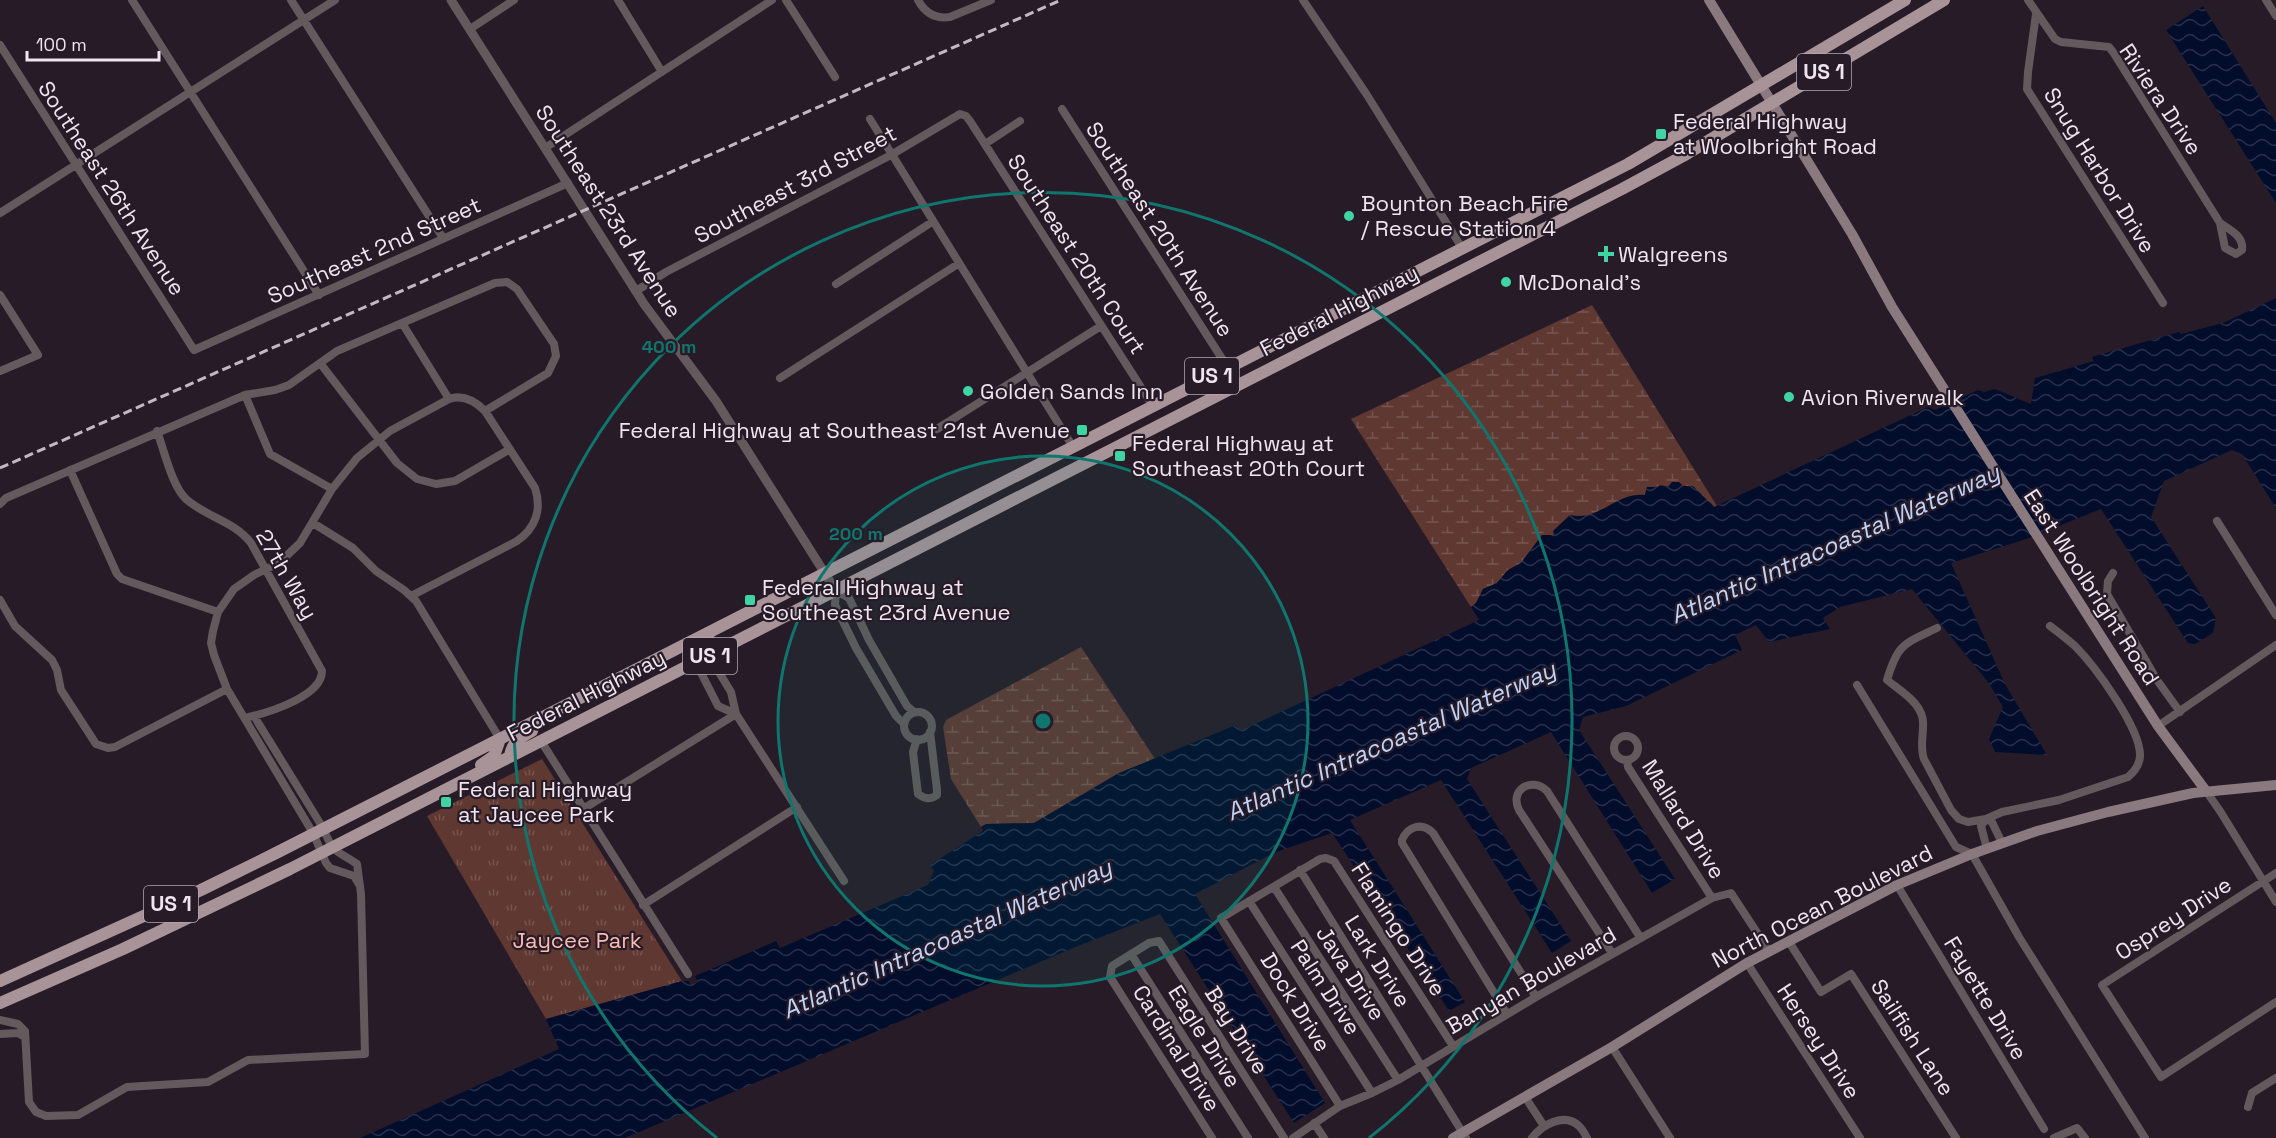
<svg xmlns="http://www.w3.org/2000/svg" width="2276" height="1138" viewBox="0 0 2276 1138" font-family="'Space Grotesk',sans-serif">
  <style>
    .wetland { fill: url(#wetland-marsh) }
    .park { fill: url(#park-tufts) }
    .water { fill: url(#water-waves) }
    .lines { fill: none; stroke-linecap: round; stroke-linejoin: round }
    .minor { stroke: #64595c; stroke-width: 8 }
    .tertiary { stroke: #64595c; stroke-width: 9 }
    .secondary { stroke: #8a7a7f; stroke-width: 10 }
    .primary { stroke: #a89399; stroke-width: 12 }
    .rail { stroke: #c3b9c3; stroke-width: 3; stroke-dasharray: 9 4.5; stroke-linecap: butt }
    .ring { fill: none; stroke: #0f766e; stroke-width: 3 }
    .poi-dot { fill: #3ed4a3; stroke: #281b28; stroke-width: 2 }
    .labels { text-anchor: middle; stroke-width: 4.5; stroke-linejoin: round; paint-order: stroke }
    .shield { fill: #281b28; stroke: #b3a8b3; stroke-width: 1.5 }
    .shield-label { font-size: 21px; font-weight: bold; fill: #eee5ee }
    .street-label { font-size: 22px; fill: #eee5ee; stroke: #281b28 }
    .poi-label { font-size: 22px; fill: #eee5ee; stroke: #281b28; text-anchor: start }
    .park-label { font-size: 22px; fill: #fdbcb1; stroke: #281b28 }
    .water-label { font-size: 24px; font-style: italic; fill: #bfd4fa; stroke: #281b28 }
    .centre { fill: #0f766e; stroke: #281b28; stroke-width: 3 }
    .ring-label { font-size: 18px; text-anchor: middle; font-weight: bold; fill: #0f766e; stroke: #281b28; stroke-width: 4.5; stroke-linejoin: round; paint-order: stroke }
  </style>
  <defs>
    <pattern id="wetland-marsh" width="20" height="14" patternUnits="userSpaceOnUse" patternTransform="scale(1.5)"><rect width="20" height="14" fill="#5f3832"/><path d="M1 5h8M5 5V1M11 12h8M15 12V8" fill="none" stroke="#765550"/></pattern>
    <pattern id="park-tufts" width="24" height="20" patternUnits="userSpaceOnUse" patternTransform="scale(1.5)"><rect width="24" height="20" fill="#5f3832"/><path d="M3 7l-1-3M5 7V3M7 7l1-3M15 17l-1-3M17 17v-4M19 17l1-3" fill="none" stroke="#765550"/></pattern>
    <pattern id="water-waves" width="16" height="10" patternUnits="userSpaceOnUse" patternTransform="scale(1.5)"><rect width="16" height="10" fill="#020d2c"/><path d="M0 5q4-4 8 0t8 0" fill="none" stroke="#27304b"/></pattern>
  </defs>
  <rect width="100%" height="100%" fill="#281b28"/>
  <!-- wetland -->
  <path class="wetland" d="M1592,305l125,201 -3,1 -3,-4 -28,-17 -36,1 -2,8 -63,23 -27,18 -13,-1 -21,28 -13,7 -11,13 -14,6 -7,14 -5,4 -120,-188z
    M1081,647l74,112 -36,14 -85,50 -48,1 -5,3 -30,-48 -8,-52 3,-7z"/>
  <!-- park -->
  <path class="park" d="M542,759l140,222 -136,38 -119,-203z"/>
  <!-- water -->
  <path class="water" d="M2203,6l73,117v80l-110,-173z
    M2276,298v210l-34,-54 -10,-4 -68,31 -13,36 65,101 -3,15 -18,11 -7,-1 -87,-134 -72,29 -78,25 54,121 42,71 -52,-3 -6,-13 14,-32 -15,-25 -76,-93 -72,18 -17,11 7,11 -61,13 -13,-17 -21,10 7,15 -116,56 -43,11 -4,13 96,149 -23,14 -101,-161 -80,36 -4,11 104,162 -19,12 -111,-173 -91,40 115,182 -16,9 -117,-178 -56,19 -81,42 130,209 -31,20 -134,-209 -87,34 -448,190h-265l199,-89 -13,-30 136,-38h7l1,4 8,-3 -3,-6 81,-35 4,7 148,-63 6,-14 -4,-6 53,-34 -2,-4 5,-3 48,-1 85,-50 117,-48 4,6 239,-111 -8,-13 5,-4 7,-14 14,-6 11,-13 13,-7 21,-28h12l-1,-4 17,-16c29,7 47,-24 75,-20l2,-8h10l3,-2 8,2 4,-5h7l4,4h10l21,21 214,-100 7,3 43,-20 6,2 11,-3 36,15 4,-26 59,-17 -2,-4 87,-25 2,2 42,-11z"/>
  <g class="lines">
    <!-- minor -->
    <path class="minor" d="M132,0l187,295
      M291,0l152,238
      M618,0l44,72
      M786,0l49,77
      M918,0c7,13 18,19 32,17l41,-17
      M1303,0l64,95 95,153
      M2028,0l27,39 6,3 48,5 4,5 107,171 5,25 11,6 6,-4c2,-14 -12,-20 -22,-27
      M2266,0l10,16
      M2036,14l-8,58 -1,17 136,214
      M470,29l44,-29
      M0,45l194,305 374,-167
      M1062,109l166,259
      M870,119l203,328
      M985,144l35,-23
      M545,148l227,-148
      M0,213l335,-213
      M836,284l96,-62
      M636,291l30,-19 225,-117 69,-41 6,2 4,5 183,285
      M0,295l38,60 -38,16
      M402,323l47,76
      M320,363l77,100 20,16 19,5 19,-3 55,-32
      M780,378l178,-114
      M245,395l25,59 62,35
      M937,429l164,-103
      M157,431c7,19 15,55 29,68 20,18 48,22 65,44l71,128c0,25 -52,41 -73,46
      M70,470l47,104 5,5 96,33
      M0,504l6,-6 239,-103 30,-5 14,-5 48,-34 158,-68 12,-1 10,7 37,55 2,12 -8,17 -63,38
      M2217,521l59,94
      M313,523l40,25 23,23 28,19 12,11 84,138
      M2113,573l-5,8 -1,13 50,86 23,32
      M0,600l15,26 37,34 5,10 4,20 35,54 12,4 7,-1 112,-58
      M1937,628c-33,16 -39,15 -50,52 15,12 38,25 36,46 0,12 -3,22 1,33l27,51 8,9 9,3 18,-3 16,-7 57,-12 69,-23c6,-5 11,-12 12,-20 2,-27 -45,-91 -65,-111 -8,-7 -17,-14 -25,-20
      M709,656l22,36 5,22 108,167
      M696,663l22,43 18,8
      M1857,685l99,162 16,7 47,83 126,201
      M904 726a14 14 0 1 1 28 0a14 14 0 1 1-28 0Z
      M904,724l-8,-8 -40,-68 -21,-43 1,-14 13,7 20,42 38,66 7,6
      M2158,726l118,-81
      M1614 748a12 12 0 1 1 24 0a12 12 0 1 1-24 0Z
      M917,739l-4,13 5,42c7,5 12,6 19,1v-5l-7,-58
      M541,741l147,233
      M1627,760l1,7 84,131
      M2206,791l14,20 56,91
      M583,809l153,-95
      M1987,849l-6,-23 5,-7 6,3 10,21
      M1300,870l166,268
      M2276,873l-174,112 59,92 115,-75
      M1897,885l147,244
      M360,886l-6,-10 -24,-8 -4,-5 -13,-30 -86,-144 -13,-34 -3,-12 2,-12 5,-19 16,-23 20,-14 25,-12 21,-20 32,-54 25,-31 33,-27 59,-32c14,-5 26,2 36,12l50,77c7,21 1,40 -18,53l-106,55
      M1274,887l124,193
      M1249,901l123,192
      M643,905l154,-98
      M1789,942l32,50 30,-18 105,164
      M1612,953l-93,-143c-10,-20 12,-34 28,-19l93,146
      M1131,954l117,184
      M1747,963l113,175
      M1507,1014l-105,-171v-3c6,-14 20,-18 31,-7l103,164
      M0,1020l18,4 7,7 4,71 7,10 10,4 32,-1 49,-28 81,-5 40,-22 117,-6 -4,-160 -4,-30c-22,-16 -22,-7 -34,-36l-69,-112
      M0,1034l18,-1 7,4
      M1612,1047l58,91
      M1525,1097l19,29
      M1340,1106l-119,-188 99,-59 6,-1 8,3 119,185
      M2248,1107l4,-14 24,-15
      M1314,1123l10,15
      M1212,1138l-102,-161 2,-11 37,-23 10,-2 125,197
      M1293,1138l47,-32 32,-13 26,-13 138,-83 176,-99 19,-5 38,58
      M1532,1138c10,-13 32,-26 47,-12 3,3 6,8 8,12
      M2054,1138l23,-10 8,10"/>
    <!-- tertiary -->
    <path class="tertiary" d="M451,0l193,304 72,97 120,190"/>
    <!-- secondary -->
    <path class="secondary" d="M1709,0l143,234 40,73 55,87 211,332 48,65
      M1453,1138l159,-91 135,-84 150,-78 75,-31 65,-23 71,-19 85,-19 83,-8"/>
    <!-- primary -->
    <path class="primary" d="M696,663v-10l13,-19
      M510,757c1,-14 11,-20 22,-26
      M481,765l13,-9 6,-17
      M0,981l201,-91 77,-38 1350,-688 277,-164
      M0,1003l123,-54 167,-80 1332,-680 61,-33 261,-156"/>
    <!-- rail -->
    <path class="rail" d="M0,468l1061,-468"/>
  </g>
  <!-- distance rings -->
  <circle cx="1043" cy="721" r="265" fill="#0f766e" fill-opacity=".12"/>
  <g class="ring">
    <circle cx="1043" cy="721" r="265"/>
    <path d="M717 1138A529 529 0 1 1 1369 1138"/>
  </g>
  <!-- markers -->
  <g class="poi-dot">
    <rect x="1655" y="128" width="12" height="12" rx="3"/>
    <circle cx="1349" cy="216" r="6"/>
    <path d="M1603 245h6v6h6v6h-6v6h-6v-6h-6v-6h6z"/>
    <circle cx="1506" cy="282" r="6"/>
    <circle cx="968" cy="391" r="6"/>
    <circle cx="1789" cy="397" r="6"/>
    <rect x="1076" y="424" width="12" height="12" rx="3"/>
    <rect x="1114" y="450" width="12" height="12" rx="3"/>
    <rect x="744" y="594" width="12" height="12" rx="3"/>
    <rect x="440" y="796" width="12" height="12" rx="3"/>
  </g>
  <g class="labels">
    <!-- shield labels -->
    <g class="shield">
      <rect x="1797" y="54" width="54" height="36" rx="4.5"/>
      <rect x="1185" y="358" width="54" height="36" rx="4.5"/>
      <rect x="683" y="638" width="54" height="36" rx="4.5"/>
      <rect x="144" y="886" width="54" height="36" rx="4.5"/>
    </g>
    <g class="shield-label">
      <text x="1824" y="79">US 1</text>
      <text x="1212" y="383">US 1</text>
      <text x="710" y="663">US 1</text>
      <text x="171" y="911">US 1</text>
    </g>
    <!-- street labels -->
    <g class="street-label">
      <text transform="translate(2161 99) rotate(56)" y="8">Riviera Drive</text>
      <text transform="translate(2100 170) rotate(58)" y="8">Snug Harbor Drive</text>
      <text transform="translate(795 184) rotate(-28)" y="8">Southeast 3rd Street</text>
      <text transform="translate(112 188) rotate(57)" y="8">Southeast 26th Avenue</text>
      <text transform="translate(609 211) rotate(57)" y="8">Southeast 23rd Avenue</text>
      <text transform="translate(1160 229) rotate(57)" y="8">Southeast 20th Avenue</text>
      <text transform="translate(374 250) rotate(-24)" y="8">Southeast 2nd Street</text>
      <text transform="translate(1077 254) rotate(57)" y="8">Southeast 20th Court</text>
      <text transform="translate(1339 310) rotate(-27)" y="8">Federal Highway</text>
      <text transform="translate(287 574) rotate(60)" y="8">27th Way</text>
      <text transform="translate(2092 587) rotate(57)" y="8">East Woolbright Road</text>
      <text transform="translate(586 695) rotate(-27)" y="8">Federal Highway</text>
      <text transform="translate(1684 819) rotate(58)" y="8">Mallard Drive</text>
      <text transform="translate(1822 906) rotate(-27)" y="8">North Ocean Boulevard</text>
      <text transform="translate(2173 918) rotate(-33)" y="8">Osprey Drive</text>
      <text transform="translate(1399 929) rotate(57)" y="8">Flamingo Drive</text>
      <text transform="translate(1378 961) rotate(58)" y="8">Lark Drive</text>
      <text transform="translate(1351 973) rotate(57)" y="8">Java Drive</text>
      <text transform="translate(1531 980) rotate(-30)" y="8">Banyan Boulevard</text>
      <text transform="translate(1326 987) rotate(57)" y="8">Palm Drive</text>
      <text transform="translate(1986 998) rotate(59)" y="8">Fayette Drive</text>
      <text transform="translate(1296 1002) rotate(58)" y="8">Dock Drive</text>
      <text transform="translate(1237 1030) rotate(58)" y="8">Bay Drive</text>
      <text transform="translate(1205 1036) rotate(58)" y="8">Eagle Drive</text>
      <text transform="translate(1913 1037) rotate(57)" y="8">Sailfish Lane</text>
      <text transform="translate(1819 1041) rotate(57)" y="8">Hersey Drive</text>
      <text transform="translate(1177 1048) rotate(58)" y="8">Cardinal Drive</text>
    </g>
    <!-- poi labels -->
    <g class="poi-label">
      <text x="1673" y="129">Federal Highway<tspan x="1673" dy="25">at Woolbright Road</tspan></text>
      <text x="1361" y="211">Boynton Beach Fire<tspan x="1361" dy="25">/ Rescue Station 4</tspan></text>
      <text x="1618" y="262">Walgreens</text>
      <text x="1518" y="290">McDonald's</text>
      <text x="980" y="399">Golden Sands Inn</text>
      <text x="1801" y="405">Avion Riverwalk</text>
      <text x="1070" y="438" text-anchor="end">Federal Highway at Southeast 21st Avenue</text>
      <text x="1132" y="451">Federal Highway at<tspan x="1132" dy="25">Southeast 20th Court</tspan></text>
      <text x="762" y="595">Federal Highway at<tspan x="762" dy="25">Southeast 23rd Avenue</tspan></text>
      <text x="458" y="797">Federal Highway<tspan x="458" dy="25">at Jaycee Park</tspan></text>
    </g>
    <!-- park labels -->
    <g class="park-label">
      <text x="577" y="948">Jaycee Park</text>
    </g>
    <!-- water labels -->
    <g class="water-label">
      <text transform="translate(1835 544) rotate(-24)" y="8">Atlantic Intracoastal Waterway</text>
      <text transform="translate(1391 741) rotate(-24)" y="8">Atlantic Intracoastal Waterway</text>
      <text transform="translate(947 939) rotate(-24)" y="8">Atlantic Intracoastal Waterway</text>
    </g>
  </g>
  <circle cx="1043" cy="721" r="9" class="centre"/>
  <g class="ring-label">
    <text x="669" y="353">400 m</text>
    <text x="856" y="540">200 m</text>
  </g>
  <!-- scale -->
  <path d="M27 51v9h132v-9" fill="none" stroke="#eee5ee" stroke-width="3"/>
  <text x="36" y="51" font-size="18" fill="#eee5ee" stroke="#281b28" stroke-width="4.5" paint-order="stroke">100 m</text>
</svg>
